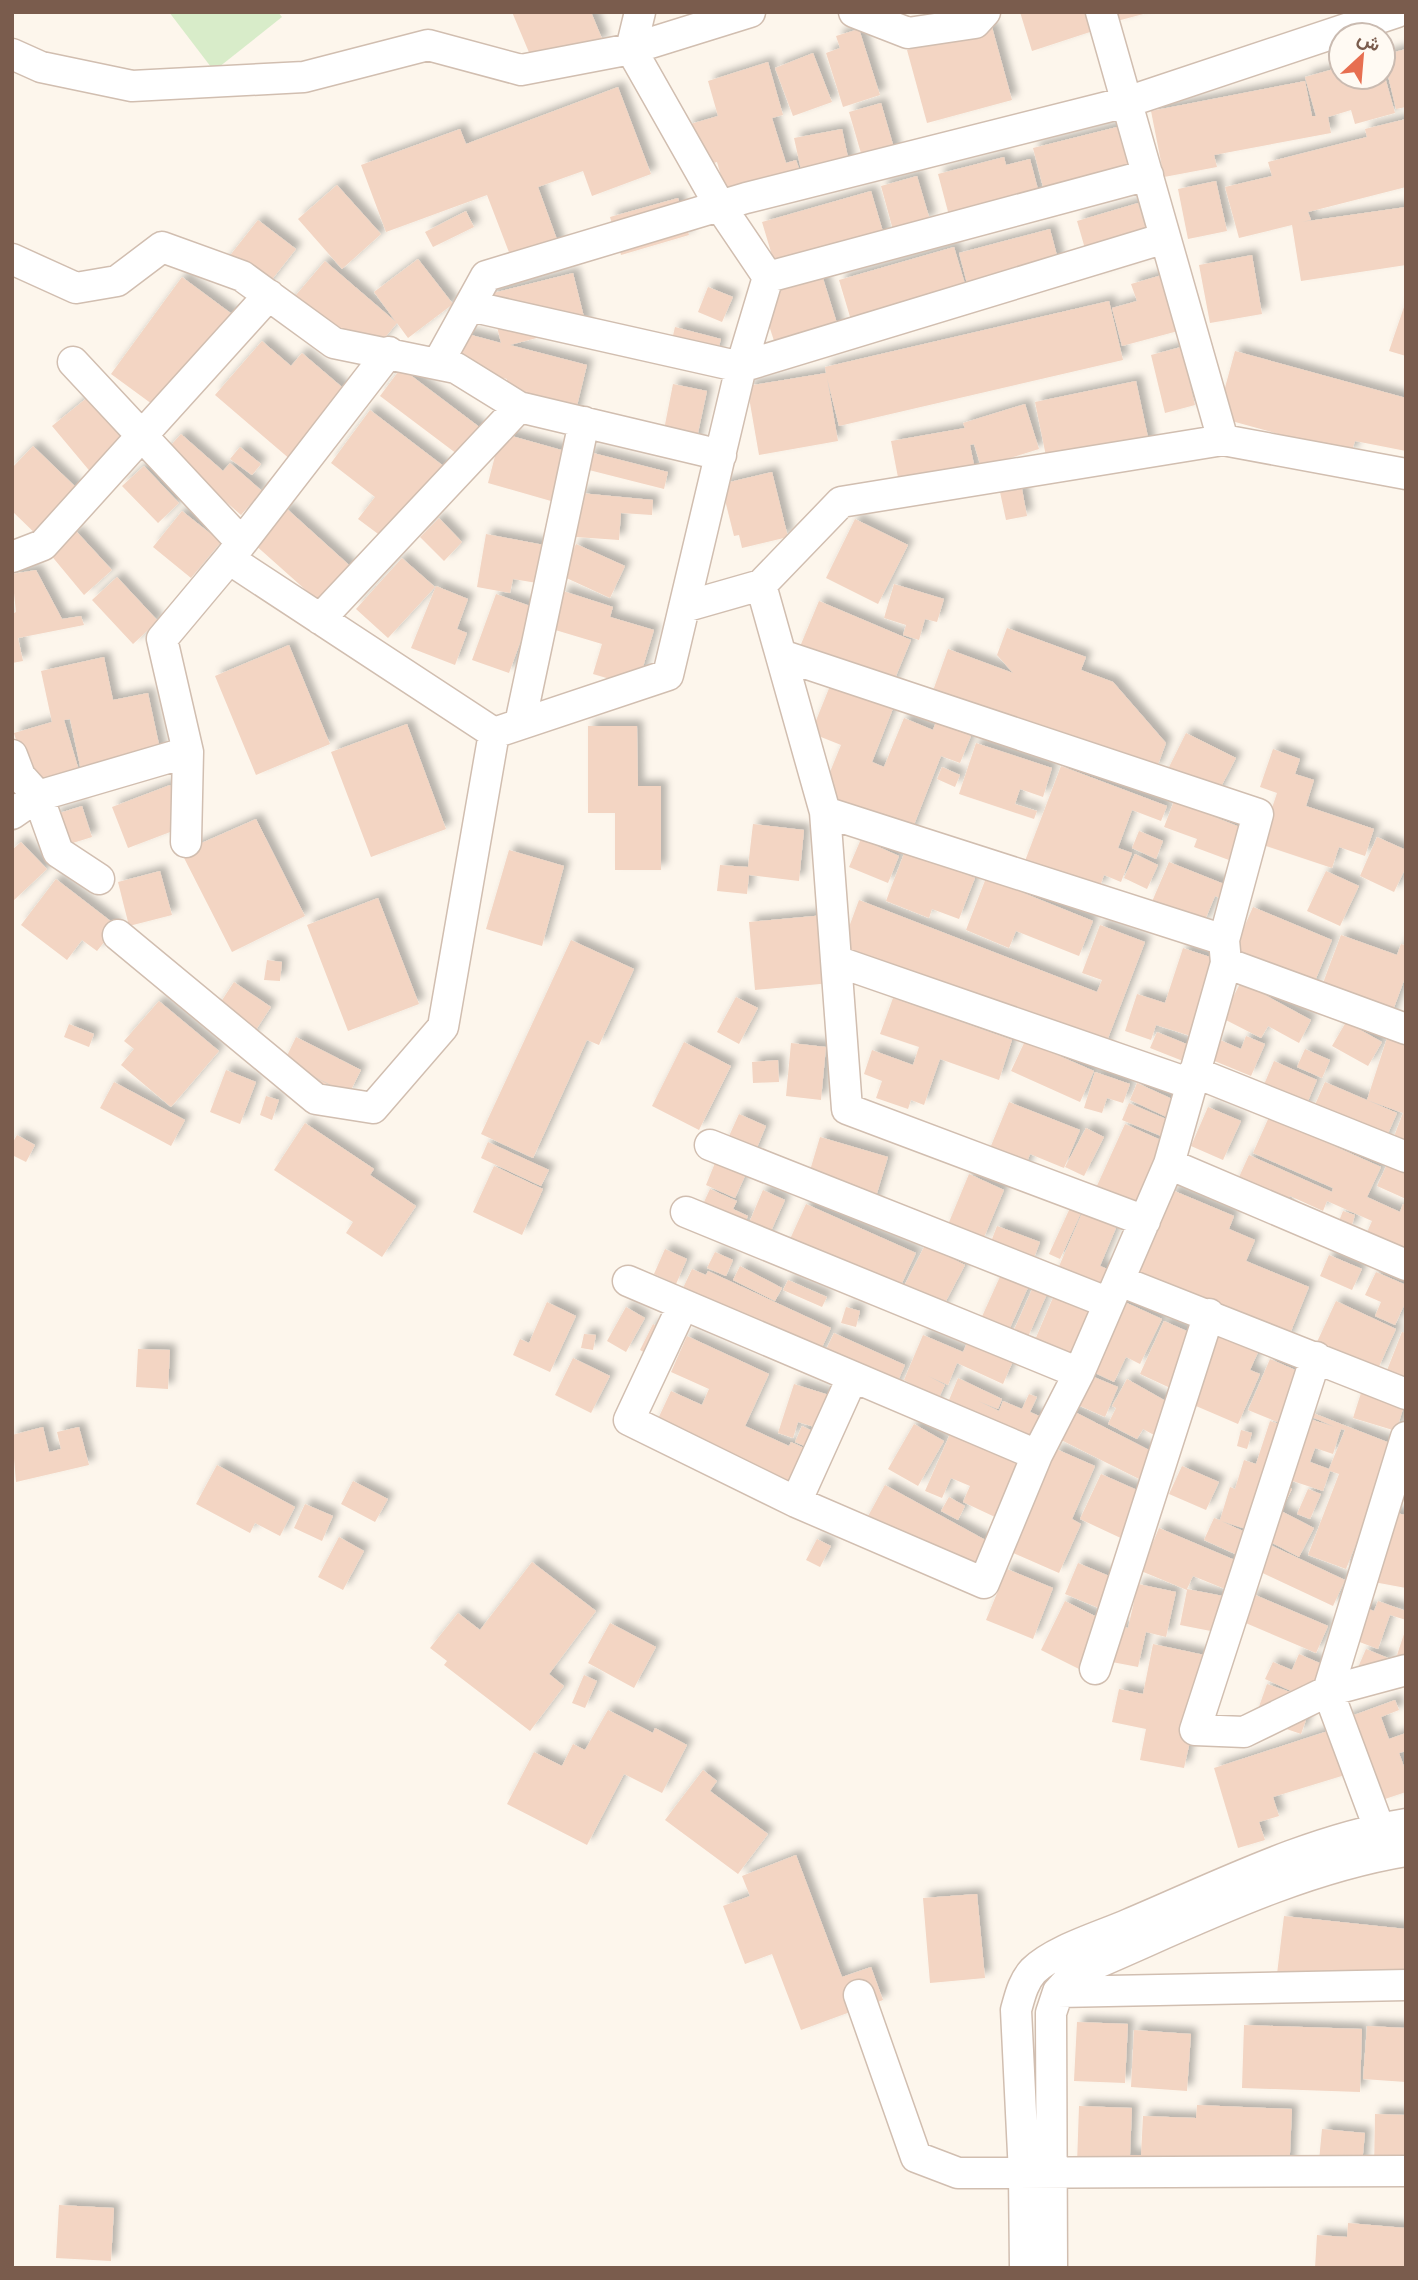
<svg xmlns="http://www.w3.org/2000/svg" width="1418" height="2280" viewBox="0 0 1418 2280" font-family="Mulish,Vazirmatn,sans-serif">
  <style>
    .green { fill: #d8ecc9 }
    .building { fill: #f3d5c3; fill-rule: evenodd; filter: url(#shadow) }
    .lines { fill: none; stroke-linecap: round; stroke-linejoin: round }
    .minor-casing { stroke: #d1beb0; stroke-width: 33 }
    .minor { stroke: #fff; stroke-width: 30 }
  </style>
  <defs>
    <filter id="shadow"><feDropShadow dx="6" dy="-6" stdDeviation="3.5" flood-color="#0004"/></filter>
  </defs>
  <rect width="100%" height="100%" fill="#fdf6ec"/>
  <!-- green -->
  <path class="green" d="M169,12h109l4,5 -68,54z"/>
  <!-- building -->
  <path class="building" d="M512,12h79l12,29 -67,28z
    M1020,12h64l6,20 -58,19z
    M1114,12h32l1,1 -30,8z
    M992,27l20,73 -85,23 -20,-73z
    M859,29l21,66 -37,12 -17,-54 14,-5 -4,-12z
    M1406,49v58l-10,2 -13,-54z
    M813,53l19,49 -39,14 -18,-48z
    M768,62l15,53 -11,3 14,45 10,-3 7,19 -9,-41 48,-9 10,47 -127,14 -8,-28 -18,5 -12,-42 31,-9 -10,-35z
    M1341,67v10h44l10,36 -40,11 -4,-14 -23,7 3,16 -117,22 3,12 -53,10 -13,-66 154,-30 7,35h4l-11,-39z
    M618,87l33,87 -59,22 -9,-25 -45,16 25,69 -46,17 -30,-78 -101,37 -25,-67 99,-36 6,15z
    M881,103l20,69 -32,9 -20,-69z
    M1406,119v68l-98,25 3,8 -10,2 105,-15v58l-105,16 -9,-56 -53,13 -14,-51 47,-11 -4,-14 99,-25 -2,-8z
    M1121,126l14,55 -91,10 -11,-43z
    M1004,157l2,8 24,-6 14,53 -93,11 -13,-49z
    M917,176l13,44 -37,10 -12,-44z
    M1216,181l11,50 -39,8 -10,-50z
    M337,185l44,49 -39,35 -44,-50z
    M871,191l18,61 -109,30 -18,-60z
    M678,198l11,37 -68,20 -11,-38z
    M1138,203l16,54 -61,19 -16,-55z
    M466,211l8,16 -41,20 -8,-15z
    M258,220l38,29 -41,52 -38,-29z
    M1050,229l14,53 -91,24 -14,-53z
    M954,247l17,57 -115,33 -17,-57z
    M1252,255l10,59 -52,9 -11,-58z
    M418,259l35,45 -45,34 -11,-15 -29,35 -89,-43 46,-54 71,61 -22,-30z
    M821,272l20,64 -62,20 -21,-64z
    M573,273l13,52 -76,20 77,20 -13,53 -72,-18 5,-21 -12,-3 -5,17 -39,-10 13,-50 37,10 -12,-49z
    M1162,275l16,56 -56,15 -10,-38 25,-7 -6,-17z
    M182,277l58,43 -73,95 -56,-41z
    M708,287l25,10 -11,25 -24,-10z
    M1109,301l14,59 -284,66 -12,-48 11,63 -79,14 -12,-69 79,-13 -1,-6z
    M1405,304h1v52l-17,-5z
    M675,327l46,12 -5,18 -49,4z
    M262,341l29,25 11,-13 54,46 -58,67 -83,-71z
    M1181,347l14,58 -30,8 -14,-58z
    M1235,351l171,47v53l-51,-10 -4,13 -134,-37z
    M401,368l85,64 -21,28 -85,-64z
    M1136,381l15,70 -102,20 -14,-69z
    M673,384l34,7 -12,56 -33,-7z
    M88,397l45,56 -35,28 -46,-55z
    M1025,404l14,45 -58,18 -7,-23 -4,1 7,34 -76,14 -10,-52 74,-13 -2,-5z
    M370,410l80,61 -53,77 -39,-29 17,-22 -44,-34z
    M501,433l64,18 -14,50 -63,-18z
    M181,434l42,37 7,-8 32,28 -21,24 -24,-21 -12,13 -50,-44z
    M33,446l52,50 -43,44 -30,-29v-43z
    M240,447l21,17 -9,11 -22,-16z
    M589,452l79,20 -4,17 -79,-20z
    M144,466l35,37 -21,20 -36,-37z
    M772,472l16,65 -46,11 -3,-13 -5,1 -13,-52z
    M1022,489l5,27 -21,4 -6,-28z
    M580,493l73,7 -1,15 -31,-2 -2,27 -43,-3z
    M286,508l73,66 -32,35 -74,-66z
    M182,511l39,31 -30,36 -38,-31z
    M439,518l23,24 -18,19 -24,-24z
    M855,519l53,26 -30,59 -52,-26z
    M76,531l36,39 -28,25 -34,-41z
    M486,534l58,11 -7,38 -24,-4 -3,14 -33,-6z
    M576,544l49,22 -15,32 -48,-22z
    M402,558l33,29 -47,51 -32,-29z
    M36,570l26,49 19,-3 3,9 -66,13 5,23 -11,2v-49l4,-2 -4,-38z
    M117,577l41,44 -25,23 -41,-44z
    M894,584l50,15 -7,23 -12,-3 -6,21 -16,-5 3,-10 -22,-7z
    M436,586l32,13 -11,30 10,4 -12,32 -44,-17z
    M563,591l50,16 -3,10 44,13 -17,57 -44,-13 9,-30 -50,-15z
    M496,594l37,13 -24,66 -37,-13z
    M819,601l92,39 -20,48 -92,-39z
    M1007,628l79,29 -5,13 32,12 53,61 -10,27 -78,-22 -14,-16 -14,11 -120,-44 18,-50 65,24 -16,-18z
    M289,645l41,99 -74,31 -41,-99z
    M104,657l9,43 35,-7 15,70 -77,31 -16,-75 -6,1 16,54 -50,14 -16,-55 38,-11 -11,-51z
    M832,681l62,25 -22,56 12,5 20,-49 29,12 3,-8 35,14 -11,27 -19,-7 -31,79 -91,-36 22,-54 -30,-12z
    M407,724l39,105 -75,28 -40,-105z
    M588,726h49l1,60h23v84h-46v-57h-27z
    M1186,733l50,25 -25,48 -49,-25z
    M976,743l76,25 -9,29 -23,-8 -5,15 22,7 -3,8 -75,-25z
    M1273,749l27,10 -5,15 19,6 -8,26 68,23 -9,27 -26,-9 -7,21 -72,-24 17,-51 -17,-6z
    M1061,766l106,40 -6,15 -29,-11 -14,38 14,5 -11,29 -17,-7 -5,14 -74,-28z
    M942,767l18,8 -5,12 -18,-8z
    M170,785l16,41 -58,22 -16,-41z
    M1174,801l76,30 -13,32 -43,-16 3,-8 -33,-12z
    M82,806l10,31 -29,9 -10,-31z
    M256,819l49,97 -73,36 -51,-100z
    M753,824l51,6 -5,51 -50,-6 -2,19 -30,-3 3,-26 28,2z
    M1139,831l24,10 -7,18 -24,-11z
    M1377,837l29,13v17l-12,25 -34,-16z
    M861,839l38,17 -11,27 -39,-16z
    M21,842l26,27 -35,33v-52z
    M509,850l55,16 -22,80 -56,-17z
    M905,851l70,27 -16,41 -27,-10 -3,9 -43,-17z
    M1135,854l23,11 -11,24 -23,-11z
    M1169,862l65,26 -6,13 -13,-5 -12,29 -52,-21z
    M160,871l12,44 -43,11 -11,-44z
    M1326,871l33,15 -19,40 -33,-15z
    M986,878l107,43 -14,35 -63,-25 -7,17 -43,-18z
    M56,879l61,47 -20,25 -15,-11 -15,20 -46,-35z
    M378,898l41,106 -71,27 -41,-106z
    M859,900l238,92 5,-12 -20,-7 18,-48 45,17 -43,112 -260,-108z
    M1253,907l79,33 -22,53 -80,-34z
    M825,915l6,68 -76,7 -6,-68z
    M1341,935l56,20 4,-11 5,2v29l-17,46 -69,-30z
    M571,940l63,29 -35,76 -12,-5 -54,118 -52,-24z
    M1183,948l39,13 -25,77 -41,-13 -5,15 -26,-9 12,-37 28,9z
    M267,960l15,2 -2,19 -16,-1z
    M234,982l37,25 -23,35 -37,-25z
    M1241,982l70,38 -12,23 -31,-17 -7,12 -39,-20z
    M736,997l22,11 -19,36 -22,-12z
    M893,998l119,42 -13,40 -59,-21 -16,46 -13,-5 -3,9 -32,-11 6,-17 -18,-7 8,-24 41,15 6,-18 -39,-13z
    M159,1001l60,50 -48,56 -50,-42 13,-16 -10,-8z
    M1346,1022l36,20 -14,24 -36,-20z
    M69,1024l25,10 -5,13 -25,-10z
    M1157,1032l37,15 -6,16 -38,-15z
    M1246,1036l19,8 -14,32 -39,-16 8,-20 21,9z
    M296,1037l65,33 -12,24 -46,-23 28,15 -9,16 -38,-40z
    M1387,1038l19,7v108l-16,-6 13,-34 -36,-13z
    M1025,1041l69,30 -14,31 -69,-31z
    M684,1042l47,24 -32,64 -47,-24z
    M791,1043l35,4 -5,53 -35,-4z
    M1305,1049l25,11 -8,18 -25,-11z
    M778,1060l1,22 -26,1 -1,-21z
    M1274,1061l43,19 -14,33 -43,-19z
    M226,1070l30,12 -16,42 -30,-12z
    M1095,1072l35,12 -7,19 -16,-5 -5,15 -18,-5z
    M114,1082l71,38 -14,26 -71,-38z
    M1325,1082l72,31 -14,32 -72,-31z
    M1137,1083l44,20 -8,17 -43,-20z
    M266,1096l13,4 -7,20 -12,-5z
    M1009,1102l71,28 -16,38 -34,-14 -7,19 -37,-15z
    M1129,1103l44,19 -7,16 -44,-18z
    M1208,1107l33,14 -18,39 -32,-14z
    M739,1114l27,12 -17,41 -28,-13z
    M1269,1117l112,50 -14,30 33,15 3,-8 3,1v53l-42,-19 8,-18 -45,-20 -4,10 -33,-15 -11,24 -49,-23 19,-42 83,37 1,-4 -80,-35z
    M305,1123l69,46 -4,6 46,31 -34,51 -36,-24 7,-11 -79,-52z
    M1125,1124l47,21 -34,75 -47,-21z
    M1086,1128l18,9 -20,39 -19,-9z
    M17,1135l18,10 -9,17 -14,-7v-11z
    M820,1137l68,20 -17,56 -68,-19z
    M488,1142l61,28 -8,16 -60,-28z
    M1388,1162l18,8v29l-29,-13z
    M715,1163l30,13 -10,22 -29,-13z
    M494,1166l49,23 -21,46 -49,-23z
    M969,1174l35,16 -22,52 -35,-15z
    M710,1189l27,12 -4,8 15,7 -13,29 -42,-19z
    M763,1190l22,10 -18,40 -21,-10z
    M1172,1190l62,26 -5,13 26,11 -9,21 63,26 -22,54 -151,-62z
    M806,1204l110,49 -22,47 -113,-41z
    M1070,1208l11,5 -21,46 -11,-5z
    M1343,1211l12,4 -5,16 -13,-5z
    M1082,1213l34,15 -16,38 17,7 -12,27 -51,-22z
    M997,1226l43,16 -8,21 -43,-16z
    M925,1245l40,20 -29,55 -39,-20z
    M665,1249l22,10 -11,25 -22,-10z
    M715,1252l18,8 -7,16 -19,-8z
    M1329,1255l33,14 -10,21 -32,-14z
    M740,1266l42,22 -7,13 -42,-21z
    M692,1269l14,6 2,-4 123,57 -14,30 -142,-53z
    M1003,1270l27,13 -30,67 -20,-29z
    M1376,1272l30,13v16l-11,24 -20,-9 6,-14 -16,-7z
    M788,1280l39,17 -5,10 -39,-17z
    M1033,1287l14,7 -20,45 -14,-7z
    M1055,1293l39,17 -24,53 -38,-16z
    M1118,1299l44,20 -22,45 -14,-7 -12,25 -29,-14z
    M1336,1301l60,28 -19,42 -60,-29z
    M547,1302l29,14 -26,56 -37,-17 7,-16 9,4z
    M626,1307l19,11 -19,34 -19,-11z
    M846,1307l14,4 -4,16 -15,-4z
    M1164,1321l41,18 -24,54 -41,-19z
    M653,1324l22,11 -14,27 -21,-12z
    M1402,1332l4,1v53l-22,-8z
    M834,1333l71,32 -11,25 -71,-34z
    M1220,1333l39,17 -9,20 10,4 -22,50 -49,-21z
    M584,1334l12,1 -3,15 -12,-2z
    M923,1335l40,17 5,-11 45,20 -10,23 -46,-21 -9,22 -20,-9 17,9 -11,23 -19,-9 6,-10 -17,-9z
    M687,1336l82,38 -24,52 44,20 2,-4 29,13 -24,52 -146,-71 21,-45 31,14 7,-16 -38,-17z
    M138,1349l32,1 -2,39 -32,-2z
    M573,1358l37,18 -19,37 -36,-18z
    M1270,1359l44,19 -22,50 -44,-18z
    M1082,1372l36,15 -13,30 -36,-16z
    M958,1378l44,21 -4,10 -20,-8 21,10 4,-10 19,8 7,-15 8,3 -7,15 16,7 -12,26 -87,-40z
    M1127,1379l44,25 -17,31 -11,-6 -6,10 -29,-15 8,-16 -4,-2z
    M794,1384l38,12 -11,33 -23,-7 -5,16 -15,-5z
    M1361,1393l43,13 -8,25 -43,-13z
    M1069,1409l84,43 -14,27 -84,-42z
    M1313,1413l82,32 -49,124 -38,-14 31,-81 -9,-3 -7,20 -55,-18 -19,57 -28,-9 33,15 -10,22 -40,-18 10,-22 6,2 10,-33 5,2 9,-29 12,4 14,-43 33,11 4,-14 28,9 -23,-10zM1341,1429l4,1 -16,39 -19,-7 5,-14 18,6z
    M914,1424l30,17 -26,45 -30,-17z
    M802,1426l21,10 -7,15 -21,-9z
    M43,1427l6,25 12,-3 -4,-17 22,-5 10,38 -73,17 -4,-47z
    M1241,1430l11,3 -5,16 -10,-3z
    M950,1434l69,30 -24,53 -32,-15 7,-16 -19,-8 -9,20 -17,-7z
    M1056,1449l39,17 -23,53 9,5 -22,49 -48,-21z
    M217,1465l78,42 -15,29 -25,-13 -5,10 -54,-29z
    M1182,1466l37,16 -13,28 -37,-16z
    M1101,1474l45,20 -21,46 -45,-21z
    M353,1481l35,18 -13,23 -34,-18z
    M1277,1481l15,8 -11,22 33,17 -15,29 -36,-19z
    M885,1485l115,63 -25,45 -115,-62z
    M1308,1489l13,5 -11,25 -13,-5z
    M949,1497l16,9 -7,14 -17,-9z
    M305,1504l28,12 -11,25 -28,-13z
    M1376,1509l30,6v73l-43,-8z
    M1159,1528l83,35 -12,28 -37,-15 -6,13 41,8 -7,36 -41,-8 7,-35 -46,-19z
    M339,1537l25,14 -21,39 -25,-13z
    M817,1539l14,7 -11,21 -14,-7z
    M1266,1543l79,37 -12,26 -79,-37z
    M532,1562l64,49 -47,63 15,12 -34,45 -86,-66 3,-4 -17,-13 28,-35 22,17z
    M1078,1563l36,15 -13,31 -36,-15z
    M1007,1569l46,19 -20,51 -47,-19z
    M1138,1584l38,8 -10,45 -20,-5 -8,35 -26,-5 7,-36 9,2z
    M1253,1594l75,32 -12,27 -75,-32z
    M1065,1601l46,23 -24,49 -46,-23z
    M1378,1601l28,10v9l-16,-5 -12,34 -37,-14 12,-32 21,8z
    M610,1623l46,24 -22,41 -46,-25z
    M1405,1631h1v27l-9,-3z
    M1153,1644l56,12 -25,112 -44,-8 6,-31 -34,-7 7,-33 24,5z
    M1366,1649l27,11 -40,19z
    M1299,1654l23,10 -15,34 6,2 -12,34 -46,-16 12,-34 35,12 -37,-17 8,-17 19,8z
    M584,1675l13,6 -12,27 -13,-5z
    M1395,1700l4,10 -18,7 8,22 17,-6v18l-7,2 7,19v20l-24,8 -39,-81z
    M608,1710l45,23 2,-5 32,17 -25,48 -38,-19 -37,71 -80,-41 27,-52 28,14 11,-22 12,6z
    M1331,1730l14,45 -72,22 6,19 -20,6 6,18 -27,8 -24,-80z
    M703,1770l14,11 -7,10 58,43 -30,40 -73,-54z
    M796,1855l46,122 29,-10 12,33 -82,30 -29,-76 -27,10 -22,-58 27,-10 -8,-20z
    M977,1894l8,84 -55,5 -7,-85z
    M1284,1916l122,13v57l-129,-12z
    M1077,2022l51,2 -3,59 -51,-2z
    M1244,2025l118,4 -2,63 -118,-4z
    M1367,2026l39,2v54l-43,-3z
    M1134,2030l57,4 -4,57 -56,-4z
    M1197,2105l95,4 -3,66 -212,-11 2,-58 53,2 -2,47h11l2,-39 53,2z
    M1375,2114l31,1v56l-32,-1z
    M1322,2129l43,4 -5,52 -43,-3z
    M59,2205l55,3 -3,53 -55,-3z
    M1348,2223l58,5v40h-91l2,-33 30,2z"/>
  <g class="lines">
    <defs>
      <path id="minor" d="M854,12l54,21 67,-10 10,-11
        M1101,12l122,428
        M12,54l29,13 91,19 172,-9 124,-32 93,25 110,-21 119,-37
        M12,259l64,29 41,-7 45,-34 80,29 92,67 122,25 63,39 202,48
        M768,277l380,-102
        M470,306l271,61 424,-129
        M73,362l168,180
        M438,363l48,-87 260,-78 381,-96 270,-90
        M12,557l31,-12 226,-250
        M229,559l160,-207
        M761,585l64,227 22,297 298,112
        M684,607l77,-22 80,-83 382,-62 183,34
        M320,619l199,-212
        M520,724l64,-302
        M12,755l8,21 18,20 20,56 41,27
        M825,812l399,128
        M12,814l26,-18 150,-44
        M186,842l2,-90 -26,-113 67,-80 265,174 174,-58 73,-308 27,-90 -48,-71 -89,-157 9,-37
        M118,935l198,164 57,9 70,-81 51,-294
        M836,961l355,123
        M1226,963l180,66
        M1194,1072l212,85
        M710,1145l399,158
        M1169,1164l237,101
        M686,1212l393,161
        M628,1281l409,174
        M1120,1281l286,113
        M683,1305l-54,115 167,82 188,81 53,-128 42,-82 90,-209 57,-201 -2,-23 34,-126 -477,-159
        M1316,1357l-121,373 49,2 84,-41 78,-21
        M796,1502l56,-124
        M1095,1669l114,-355
        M1379,1828l-51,-137 78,-254
        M1058,1992l348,-7
        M859,1995l57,162 42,16 448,-2
        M1025,2268l-1,-94 -8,-164c4,-14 7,-28 17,-39 21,-21 69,-35 96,-47 90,-38 180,-84 277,-100
        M1052,2268l-1,-255 7,-21 18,-20c107,-45 215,-102 330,-121"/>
    </defs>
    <!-- minor casing -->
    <use href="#minor" class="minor-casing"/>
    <!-- minor -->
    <use href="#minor" class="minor"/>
  </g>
  <!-- border -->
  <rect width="1418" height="2280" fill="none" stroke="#7a5c4d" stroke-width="28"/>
  <!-- north arrow -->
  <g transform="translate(1362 56) rotate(26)"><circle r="33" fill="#fffaf3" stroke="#cabbb1" stroke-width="2"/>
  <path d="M0-5L12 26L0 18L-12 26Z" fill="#e76f51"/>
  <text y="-10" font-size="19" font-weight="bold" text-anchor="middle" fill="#7a5c4d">ش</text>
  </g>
</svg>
